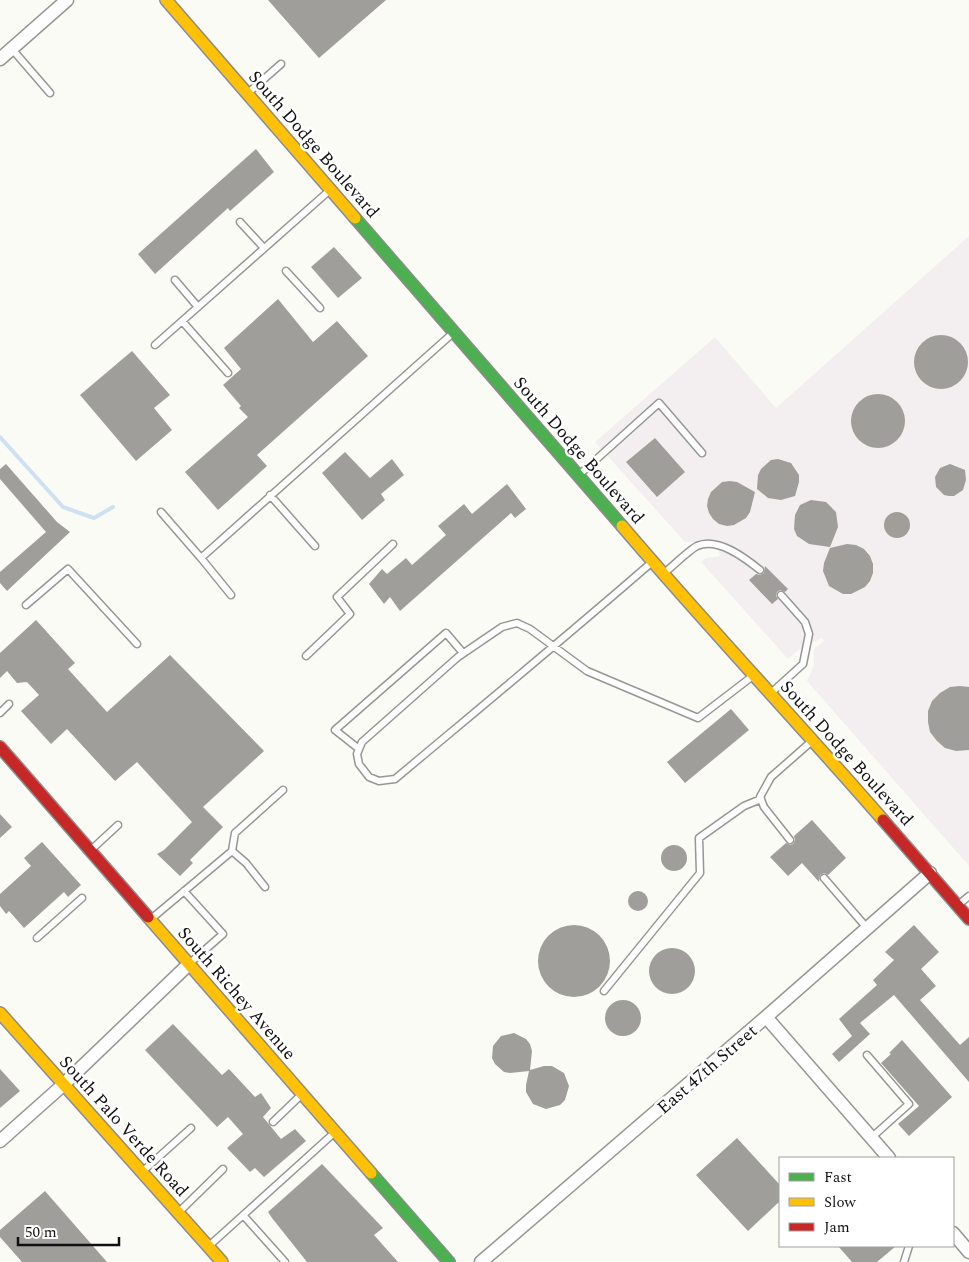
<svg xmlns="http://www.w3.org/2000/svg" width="969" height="1262" viewBox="0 0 969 1262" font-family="Spectral,serif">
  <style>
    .industrial { fill: #f3eff0 }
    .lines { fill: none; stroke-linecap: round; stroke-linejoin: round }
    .stream { stroke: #cfe0f2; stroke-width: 4 }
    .building { fill: #9f9e9b }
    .lane-casing { stroke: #969694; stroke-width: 9 }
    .street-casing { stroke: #969694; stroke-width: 15 }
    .fast-casing { stroke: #8c8c8a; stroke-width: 14 }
    .slow-casing { stroke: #8c8c8a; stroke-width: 14 }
    .jam-casing { stroke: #8c8c8a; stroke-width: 14 }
    .lane { stroke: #fefefe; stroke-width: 6 }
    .street { stroke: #fefefe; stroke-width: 12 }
    .fast { stroke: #4caf50; stroke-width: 11 }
    .slow { stroke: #ffc107; stroke-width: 11 }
    .jam { stroke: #c62828; stroke-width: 11 }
    .labels { text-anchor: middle; stroke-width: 5; stroke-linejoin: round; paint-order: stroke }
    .street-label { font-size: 18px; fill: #101010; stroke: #fff }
  </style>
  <rect width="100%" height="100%" fill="#fbfbf6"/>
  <!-- industrial -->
  <path class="industrial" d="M969,236v630l-162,-185 7,-16v-16l10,-8 -2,-3 -22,11 -12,10 -87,-97 5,-4 14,-2 -3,-15 -32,1 -90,-100 120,-105 61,71z"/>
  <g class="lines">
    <!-- stream -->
    <path class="stream" d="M0,437l63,70 31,11 19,-11"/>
  </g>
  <!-- building -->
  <path class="building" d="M268,0h118l-67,58z
    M256,149l18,23 -44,39 -2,-3 -73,66 -17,-20z
    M334,247l28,31 -24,20 -27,-31z
    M278,299l35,43 24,-21 31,35 -111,99 10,11 -49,44 -33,-38 63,-55 -9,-9 2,-2 -18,-21 18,-16 -17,-21z
    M914 362a27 27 0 1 1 54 0a27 27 0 1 1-54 0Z
    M132,351l38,44 -16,13 18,22 -36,31 -56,-66z
    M851 421a27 27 0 1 1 54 0a27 27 0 1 1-54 0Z
    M655,438l30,34 -28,25 -31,-35z
    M345,452l25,26 22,-19 12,16 -23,19 4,6 -23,20 -40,-47z
    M778,459l13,4 8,12v7l-4,14 -14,4 -13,-2 -11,-9 1,-14 3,-6 10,-9z
    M6,464l51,58 13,10 -63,59 -7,-8v-11l46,-40 -46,-53v-10z
    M950,464l15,6 1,10 -3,10 -9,6h-5l-5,-1 -8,-8 -1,-10 5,-9z
    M730,481l7,1 18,10 -5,20 -4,6 -12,7 -7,1 -8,-2 -6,-5 -4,-6 -2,-7 1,-7 3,-7 11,-10z
    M507,484l19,25 -11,9 -4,-5 -111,98 -10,-14 -6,7 -15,-20 13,-15 5,5 19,-16 6,7 34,-30 -8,-9 26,-22 8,10z
    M811,500l15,2 10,10 2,15 -8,20 -21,-3 -12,-8 -3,-7 1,-14 5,-10z
    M884 525a13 13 0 1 1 26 0a13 13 0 1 1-26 0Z
    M847,544l9,1 8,4 6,7 3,8v9l-3,8 -5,6 -14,7h-8l-14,-8 -6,-15 1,-8 6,-15z
    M765,566l23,23 -3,3 -5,-2 -3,2 -1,4 2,3 -6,5 -23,-24 7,-6 4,1 4,-2z
    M36,620l39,43 -7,6 39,43 63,-57 94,96 -61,56 20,20 -33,33 3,3 -13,13 -23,-22 7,-4 28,-28 -55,-60 -22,19 -48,-52 -16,15 -30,-33 18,-16 -12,-13 -10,1 -10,-12 -7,7v-25z
    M960,686l9,1v63l-13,1 -11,-3 -8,-7 -7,-9 -2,-10v-11l4,-10 8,-8 10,-6z
    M731,709l18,21 -64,53 -18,-21z
    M0,814l12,13 -12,11z
    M812,820l34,38 -18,17 -4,-2 -4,2 -1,7 -17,-19 -14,13 -18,-19 16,-14 4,2 3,-1 2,-4 -1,-4z
    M42,842l39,43 -13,12 -4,-5 -40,36 -15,-17 -3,3 -6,-8v-12l31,-28 -7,-8z
    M661 858a13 13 0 1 1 26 0a13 13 0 1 1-26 0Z
    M628 901a10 10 0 1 1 20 0a10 10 0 1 1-20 0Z
    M538 961a36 36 0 1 1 72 0a36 36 0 1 1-72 0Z
    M914,925l25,27 -18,17 15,17 -16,14 40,45 9,-8v45l-75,-87 -34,28 10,11 -31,28 -7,-8 20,-18 -13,-17 38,-34 -4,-5 21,-20 -9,-8z
    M649 971a23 23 0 1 1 46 0a23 23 0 1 1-46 0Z
    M605 1018a18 18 0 1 1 36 0a18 18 0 1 1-36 0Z
    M173,1024l49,51 7,-6 26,28 6,-4 10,15 -8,9 18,22 14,-10 11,12 -42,36 -9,-9 -5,4 -23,-24 16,-14 -15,-17 -11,10 -72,-77z
    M514,1033l12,6 4,5 2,7 -2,19 14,-4h8l12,7 5,13 -4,14 -5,5 -14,4 -13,-5 -7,-12v-7l3,-14 -19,2 -6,-1 -9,-8 -3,-6 1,-12 8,-10z
    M902,1040l50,57 -43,39 -11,-12 21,-18 -38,-43 10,-9 -2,-1z
    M0,1069l20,22 -20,17z
    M737,1138l43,47v16l-32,30 -52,-56z
    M322,1164l61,64 -9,7 24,27h-91l-35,-44 -4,-6z
    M45,1191l62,71h-85l-22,-25v-7z
    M838,1246h58l-19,16h-25z"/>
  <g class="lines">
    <defs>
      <path id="lane" d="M12,49l38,44
        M248,93l33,-29
        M240,222l24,26
        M286,271l34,37
        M175,280l23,27
        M182,321l46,52
        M155,345l175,-155
        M580,474l79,-71 43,50
        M270,495l45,51
        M161,512l40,46 252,-225
        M201,558l30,37
        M651,563c-84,73 -170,144 -256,216l-16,2 -10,-4 -10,-13 -2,-10 5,-12 96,-85 44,-30 15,-4 13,6 57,42 111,47 56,-43
        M664,573c8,-6 25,-23 33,-27 21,-9 48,12 63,24
        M26,605l42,-36 69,75
        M306,656l44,-42 -13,-17 56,-53
        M771,693l32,-29 6,-30 -4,-12 -24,-27
        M0,713l9,-9
        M359,749l-24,-19 111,-97 17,20
        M790,840l-26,-33 -4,-10 11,-20 41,-36
        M91,850l27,-25
        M232,851l3,-18 48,-43
        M824,878l43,50
        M184,891l39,43 -33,29
        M958,905l11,-9
        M151,919l81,-68 14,12 19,24
        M37,938l45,-40
        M604,991l96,-118 -1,-35 45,-32 17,-7
        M867,1055l42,49 -38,34
        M273,1122l28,-27
        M143,1171l48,-43
        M179,1212l44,-43
        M243,1215l42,47
        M210,1245l124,-112
        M904,1262l5,-16"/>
      <path id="street" d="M0,59l67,-59
        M766,1017l123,141
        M0,1141l63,-56 126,-121
        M953,1233l16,19
        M481,1262l285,-245 164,-144"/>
      <path id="fast" d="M355,218l267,308
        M371,1173l78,89"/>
      <path id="slow" d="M166,0l189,218
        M622,526c85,100 175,195 261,294
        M148,917l223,256
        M0,1013l222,249"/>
      <path id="jam" d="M0,747l148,170
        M883,820l86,99"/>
    </defs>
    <!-- lane casing -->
    <use href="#lane" class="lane-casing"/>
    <!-- street casing -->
    <use href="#street" class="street-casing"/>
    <!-- fast casing -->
    <use href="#fast" class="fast-casing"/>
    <!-- slow casing -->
    <use href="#slow" class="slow-casing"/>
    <!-- jam casing -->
    <use href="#jam" class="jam-casing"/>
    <!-- lane -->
    <use href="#lane" class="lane"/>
    <!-- street -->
    <use href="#street" class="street"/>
    <!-- fast -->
    <use href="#fast" class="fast"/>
    <!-- slow -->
    <use href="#slow" class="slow"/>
    <!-- jam -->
    <use href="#jam" class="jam"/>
  </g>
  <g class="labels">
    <!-- street labels -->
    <g class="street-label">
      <text transform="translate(314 144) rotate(49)" y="6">South Dodge Boulevard</text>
      <text transform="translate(579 450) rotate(49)" y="6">South Dodge Boulevard</text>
      <text transform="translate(847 753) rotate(48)" y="6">South Dodge Boulevard</text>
      <text transform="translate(237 993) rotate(49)" y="6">South Richey Avenue</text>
      <text transform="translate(707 1069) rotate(-41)" y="6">East 47th Street</text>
      <text transform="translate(124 1126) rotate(48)" y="6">South Palo Verde Road</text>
    </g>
  </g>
  <!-- legend -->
  <rect x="779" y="1157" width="175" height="90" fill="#ffffff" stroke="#9f9f9f"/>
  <rect x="789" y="1173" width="25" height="8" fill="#4caf50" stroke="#9f9f9f"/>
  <text x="824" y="1182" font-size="15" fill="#101010">Fast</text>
  <rect x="789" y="1198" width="25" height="8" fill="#ffc107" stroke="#9f9f9f"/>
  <text x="824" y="1207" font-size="15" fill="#101010">Slow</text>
  <rect x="789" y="1223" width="25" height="8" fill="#c62828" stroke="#9f9f9f"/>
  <text x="824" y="1232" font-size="15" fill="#101010">Jam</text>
  <!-- scale -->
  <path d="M18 1237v8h101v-8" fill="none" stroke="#101010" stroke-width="2.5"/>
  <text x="25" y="1237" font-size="15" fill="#101010" stroke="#ffffff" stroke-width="4" paint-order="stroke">50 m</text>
</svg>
